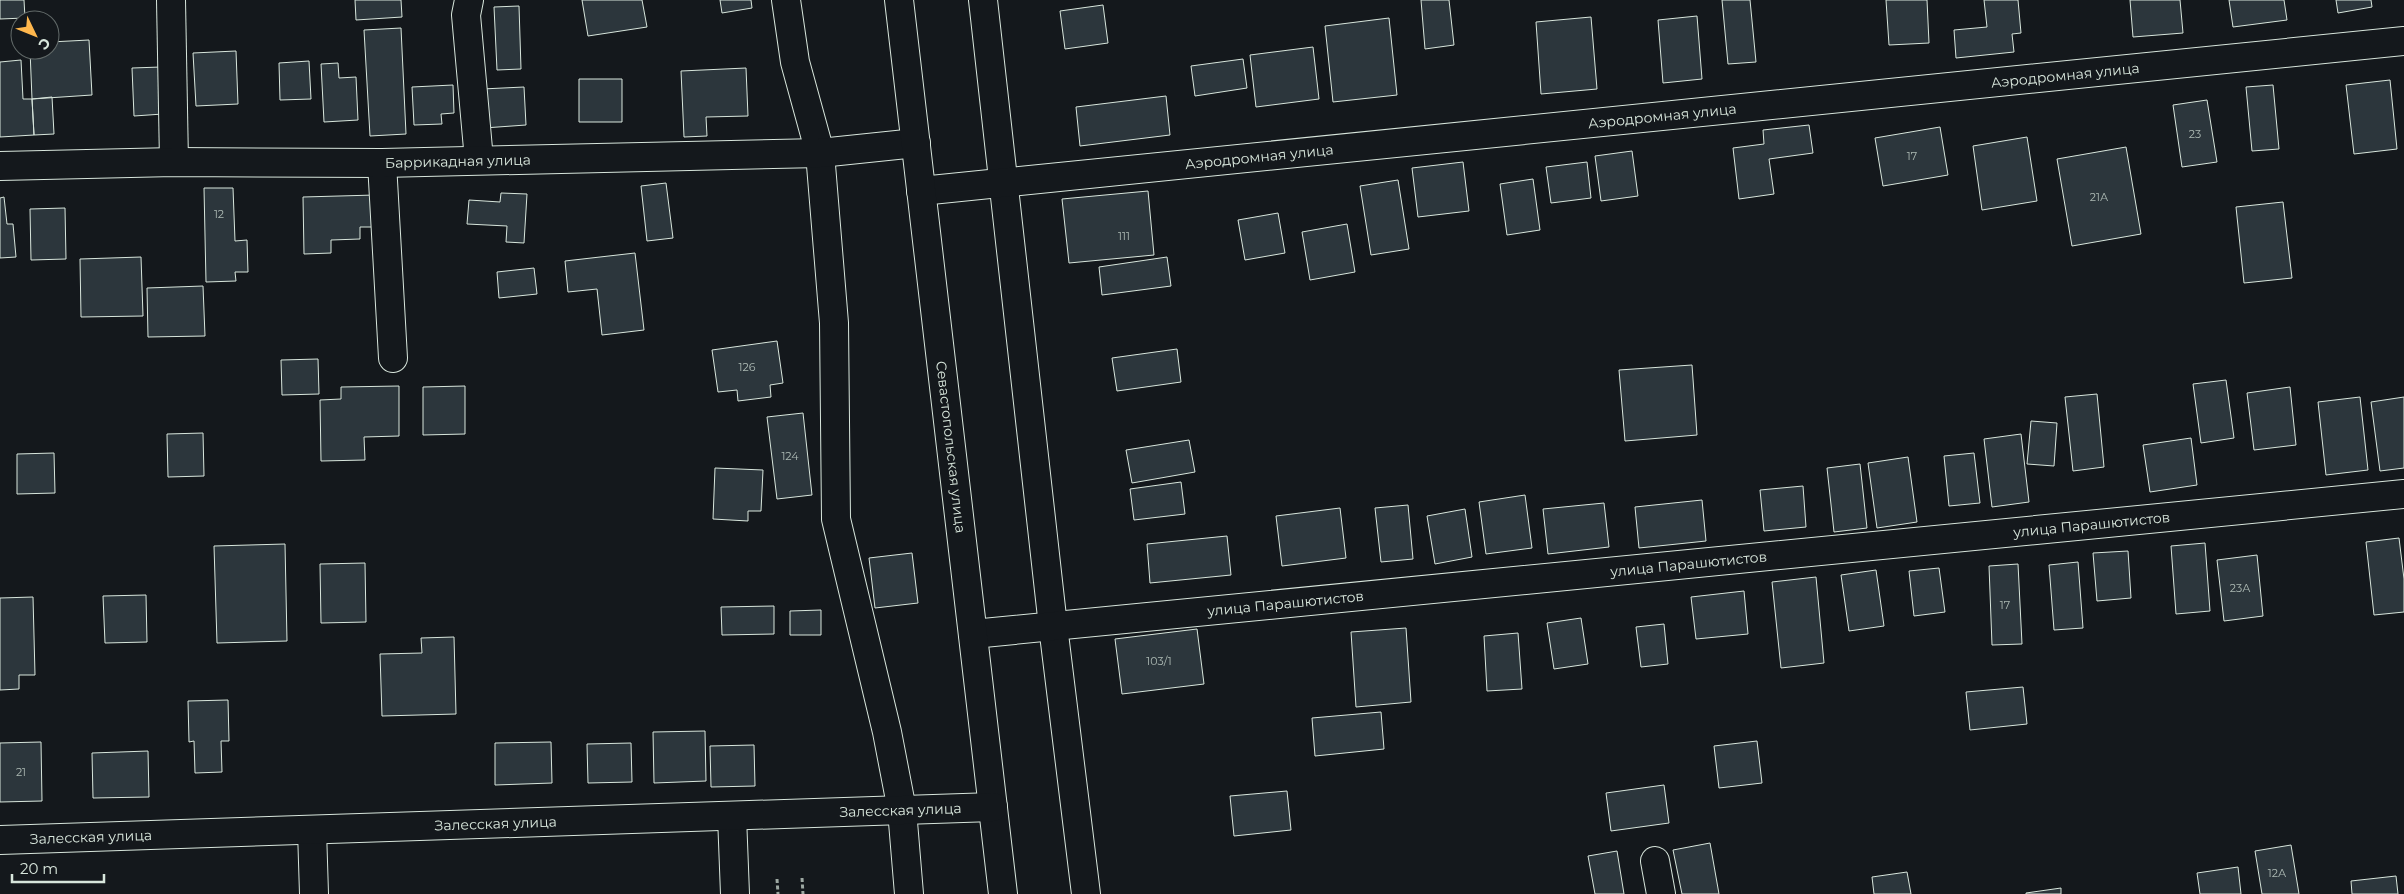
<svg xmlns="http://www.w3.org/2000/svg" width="2404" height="894" viewBox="0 0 2404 894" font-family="Montserrat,sans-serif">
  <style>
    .building { fill: #2c363c; stroke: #d8e6dc }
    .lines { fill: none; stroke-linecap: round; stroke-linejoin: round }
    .minor-casing { stroke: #d8e6dc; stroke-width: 30 }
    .major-casing { stroke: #d8e6dc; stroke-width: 30 }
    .path { stroke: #9da8a2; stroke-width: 3; stroke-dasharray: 4 2.5; stroke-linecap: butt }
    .minor { stroke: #14181c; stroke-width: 28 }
    .major { stroke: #14181c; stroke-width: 28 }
    .labels { text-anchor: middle; stroke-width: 4; stroke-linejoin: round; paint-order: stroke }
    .number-label { font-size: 11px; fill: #adbab4 }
    .street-label { font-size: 14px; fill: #d8e6dc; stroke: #14181c }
  </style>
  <rect width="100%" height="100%" fill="#14181c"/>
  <!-- building -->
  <path class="building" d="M0,0h24l1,18 -25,1z
    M355,0h46l1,17 -46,3z
    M582,0h60l5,27 -59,9z
    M720,0h31l1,8 -30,5z
    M1421,0h28l5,45 -29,4z
    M1722,0h28l6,62 -28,2z
    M1886,0h41l2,43 -40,2z
    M1984,0h34l3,33 -9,1 2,18 -58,6 -2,-28 33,-3z
    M2130,0h50l3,33 -50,4z
    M2229,0h55l3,20 -54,7z
    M2336,0h35l1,7 -34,6z
    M1103,5l5,38 -43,6 -5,-38z
    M519,6l2,63 -24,1 -3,-63z
    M1697,16l5,63 -39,4 -5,-63z
    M1591,17l6,72 -56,5 -5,-72z
    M1389,18l8,77 -64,7 -8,-76z
    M401,28l5,106 -36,2 -6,-106z
    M89,40l3,55 -60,4 -2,-49h20v-8z
    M1313,47l6,52 -63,8 -6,-52z
    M236,51l2,53 -42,2 -3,-53z
    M1243,59l4,29 -52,8 -4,-30z
    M21,60l2,39h9l2,36 -34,2v-75z
    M309,61l2,38 -31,1 -1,-37z
    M338,63l1,15 17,-1 2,43 -34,2 -3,-58z
    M161,67l2,47 -29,2 -2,-48z
    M746,68l2,48 -42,1 1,19 -23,1 -3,-66z
    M579,79h43v43h-43z
    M2390,80l7,69 -43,5 -8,-69z
    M453,85l1,28 -13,1 1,10 -28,1 -2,-38z
    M2273,85l6,64 -27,2 -6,-64z
    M524,87l2,38 -42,3 -2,-39z
    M1166,96l4,39 -90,11 -4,-39z
    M52,97l2,37 -20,1 -2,-36z
    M2207,100l10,62 -35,5 -9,-62z
    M1809,125l4,28 -44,6 5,35 -35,5 -6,-51 31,-4 -1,-14z
    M1940,127l8,48 -65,11 -8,-48z
    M2027,137l10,64 -55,9 -9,-64z
    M2126,147l15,87 -69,12 -15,-87z
    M1632,151l6,45 -37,5 -6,-45z
    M1463,162l6,49 -51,6 -6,-49z
    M1587,162l4,36 -40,5 -5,-36z
    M1533,179l7,51 -33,5 -7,-51z
    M1398,180l11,69 -38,6 -11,-69z
    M666,183l7,55 -26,3 -6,-55z
    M204,188h29l2,53 12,-1 1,32h-13l1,9 -30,1z
    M1148,191l6,64 -85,8 -7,-64z
    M501,193l26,1 -3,49 -18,-1 1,-16 -40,-2 2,-24 31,2z
    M375,195l1,32h-16v12l-29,1v13l-27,1 -1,-57z
    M4,197l3,27h6l3,33 -16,1v-60z
    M2283,202l9,76 -48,5 -8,-76z
    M65,208l1,51 -35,1 -1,-51z
    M1278,213l7,40 -40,7 -7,-40z
    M1347,224l8,48 -45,8 -8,-48z
    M635,253l9,77 -42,5 -5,-46 -29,3 -3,-31z
    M141,257l2,59 -62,1 -1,-58z
    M1167,257l4,29 -69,9 -3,-28z
    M534,268l3,26 -38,4 -2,-26z
    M203,286l2,50 -57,1 -1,-49z
    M777,341l6,42 -13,2 1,12 -33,4 -1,-11 -19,2 -6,-42z
    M1177,349l4,33 -64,9 -5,-33z
    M318,359l1,35 -37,1 -1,-35z
    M1692,365l5,70 -72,6 -6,-71z
    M2226,380l8,58 -33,5 -8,-59z
    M399,386v50l-35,1 1,23 -44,1 -1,-61 21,-1v-12z
    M465,386v48l-42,1v-48z
    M2290,387l6,58 -42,5 -7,-57z
    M2097,394l7,73 -31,4 -8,-74z
    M2360,397l8,73 -42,5 -8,-73z
    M2404,397v71l-24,3 -9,-69z
    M803,413l9,82 -35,4 -10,-82z
    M2031,421l26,2 -3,43 -27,-2z
    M203,433l1,43 -36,1 -1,-43z
    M2021,434l8,68 -37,5 -8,-68z
    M2191,438l6,47 -47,7 -7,-47z
    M1189,440l6,32 -63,11 -6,-33z
    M54,453l1,40 -38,1v-40z
    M1974,453l6,50 -31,3 -5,-50z
    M1908,457l9,65 -40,6 -9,-65z
    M1860,464l7,64 -33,4 -7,-64z
    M715,468l48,2 -2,41h-13v10l-35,-2z
    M1181,482l4,32 -51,6 -4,-31z
    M1803,486l3,41 -42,4 -4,-41z
    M1525,495l7,53 -46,6 -7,-52z
    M1702,500l4,41 -67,7 -4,-41z
    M1604,503l5,44 -61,7 -5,-45z
    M1408,505l5,54 -32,3 -6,-54z
    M1340,508l6,50 -64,8 -6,-50z
    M1465,509l7,48 -37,7 -8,-48z
    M1227,536l4,39 -81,8 -3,-39z
    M2399,538l5,41v33l-30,3 -8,-73z
    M2205,543l5,68 -34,3 -5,-68z
    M285,544l2,97 -70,2 -3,-97z
    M2128,551l3,47 -34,3 -4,-48z
    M912,553l6,50 -43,5 -6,-50z
    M2257,555l6,61 -39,5 -7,-61z
    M2078,562l5,66 -29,2 -5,-65z
    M365,563l1,59 -45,1 -1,-59z
    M2018,564l4,80 -30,1 -3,-79z
    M1939,568l6,44 -31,4 -5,-45z
    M1876,570l8,56 -35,5 -8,-56z
    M1816,577l8,86 -43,5 -9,-86z
    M1744,591l4,43 -52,5 -5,-42z
    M146,595l1,47 -42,1 -2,-47z
    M33,597l2,78h-16v14l-19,1v-92z
    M774,606v28l-52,1 -1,-28z
    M821,610v25h-31v-24z
    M1581,618l7,46 -34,5 -7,-46z
    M1664,624l4,40 -27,3 -5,-40z
    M1406,628l5,74 -55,5 -5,-75z
    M1197,629l7,55 -82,10 -7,-55z
    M1518,633l4,56 -35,2 -3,-55z
    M454,637l2,77 -74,2 -2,-62 42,-1 -1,-15z
    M2023,687l4,37 -57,6 -4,-38z
    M228,700l1,41h-8l1,31 -27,1 -1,-32 -5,1 -1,-41z
    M1381,712l3,37 -69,7 -3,-38z
    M705,731l1,50 -52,2 -1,-51z
    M1757,741l5,42 -43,5 -5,-42z
    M41,742l1,59 -42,1v-59z
    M551,742l1,41 -57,2v-42z
    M631,743l1,39 -44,1 -1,-39z
    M754,745l1,41 -44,1 -1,-41z
    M148,751l1,46 -56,1 -1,-45z
    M1664,785l5,38 -58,8 -5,-38z
    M1287,791l4,39 -57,6 -4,-40z
    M1710,843l9,51h-37l-9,-44z
    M2291,845l8,49h-37l-7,-43z
    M1617,851l7,43h-29l-7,-38z
    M2238,867l3,27h-41l-3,-21z
    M1907,872l4,22h-37l-2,-17z
    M2396,876l2,18h-46l-1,-13z
    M2061,888v6h-35v-1z"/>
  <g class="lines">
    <defs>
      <g id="minor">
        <path d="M171,0l3,162"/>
        <path d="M469,0l-3,15 13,145"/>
        <path d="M786,0l9,62 25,91 14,170 2,196 51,213 15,78 7,84"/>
        <path d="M983,0l70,626 33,268"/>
        <path d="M382,163l11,195"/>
        <path id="s1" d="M0,166l174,-4 208,1 438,-10 96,-10"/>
        <path id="s2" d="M921,191l1483,-150"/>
        <path id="s3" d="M973,634l1431,-140"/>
        <path d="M732,816l3,78"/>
        <path d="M312,830l2,64"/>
        <path d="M1655,861l6,33"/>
      </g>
      <g id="major">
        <path id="s4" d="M899,0l104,894"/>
        <path id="s5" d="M0,840l993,-33"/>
      </g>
    </defs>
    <!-- minor casing -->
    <use href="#minor" class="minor-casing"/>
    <!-- major casing -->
    <use href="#major" class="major-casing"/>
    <!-- path -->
    <path class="path" d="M802,878l1,16
      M777,879l1,15"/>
    <!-- minor -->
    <use href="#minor" class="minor"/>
    <!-- major -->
    <use href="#major" class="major"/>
  </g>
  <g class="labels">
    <!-- number labels -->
    <g class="number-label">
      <text x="2195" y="138">23</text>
      <text x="1912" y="160">17</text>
      <text x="2099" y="201">21А</text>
      <text x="219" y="218">12</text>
      <text x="1124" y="240">111</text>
      <text x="747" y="371">126</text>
      <text x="790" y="460">124</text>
      <text x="2240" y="592">23А</text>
      <text x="2005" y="609">17</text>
      <text x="1159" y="665">103/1</text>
      <text x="21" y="776">21</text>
      <text x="2277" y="877">12А</text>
    </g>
    <!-- street labels -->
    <g class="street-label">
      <text dy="5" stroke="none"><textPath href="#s2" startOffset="1150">Аэродромная улица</textPath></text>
      <text dy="5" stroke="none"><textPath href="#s2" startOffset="745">Аэродромная улица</textPath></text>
      <text dy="5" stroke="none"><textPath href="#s2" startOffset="340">Аэродромная улица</textPath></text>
      <text dy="5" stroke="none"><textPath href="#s1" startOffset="458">Баррикадная улица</textPath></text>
      <text dy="5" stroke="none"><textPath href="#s4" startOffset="450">Севастопольская улица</textPath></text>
      <text dy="5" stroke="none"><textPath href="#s3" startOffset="1124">улица Парашютистов</textPath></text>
      <text dy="5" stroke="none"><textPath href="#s3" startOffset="719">улица Парашютистов</textPath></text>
      <text dy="5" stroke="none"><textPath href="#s3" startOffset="314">улица Парашютистов</textPath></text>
      <text dy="5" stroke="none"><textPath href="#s5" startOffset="901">Залесская улица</textPath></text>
      <text dy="5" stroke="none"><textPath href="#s5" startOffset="496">Залесская улица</textPath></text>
      <text dy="5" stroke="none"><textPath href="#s5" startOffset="91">Залесская улица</textPath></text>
    </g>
  </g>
  <!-- north arrow -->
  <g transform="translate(35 35) rotate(133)"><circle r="24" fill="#14181c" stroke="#626a69"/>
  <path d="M0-4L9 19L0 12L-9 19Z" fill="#ffb74d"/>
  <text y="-8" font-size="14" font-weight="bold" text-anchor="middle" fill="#d8e6dc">С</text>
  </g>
  <!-- scale -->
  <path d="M12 874v8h92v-8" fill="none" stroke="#d8e6dc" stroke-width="2.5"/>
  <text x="20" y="874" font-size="15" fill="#d8e6dc" stroke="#14181c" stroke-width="4" paint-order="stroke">20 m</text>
</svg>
